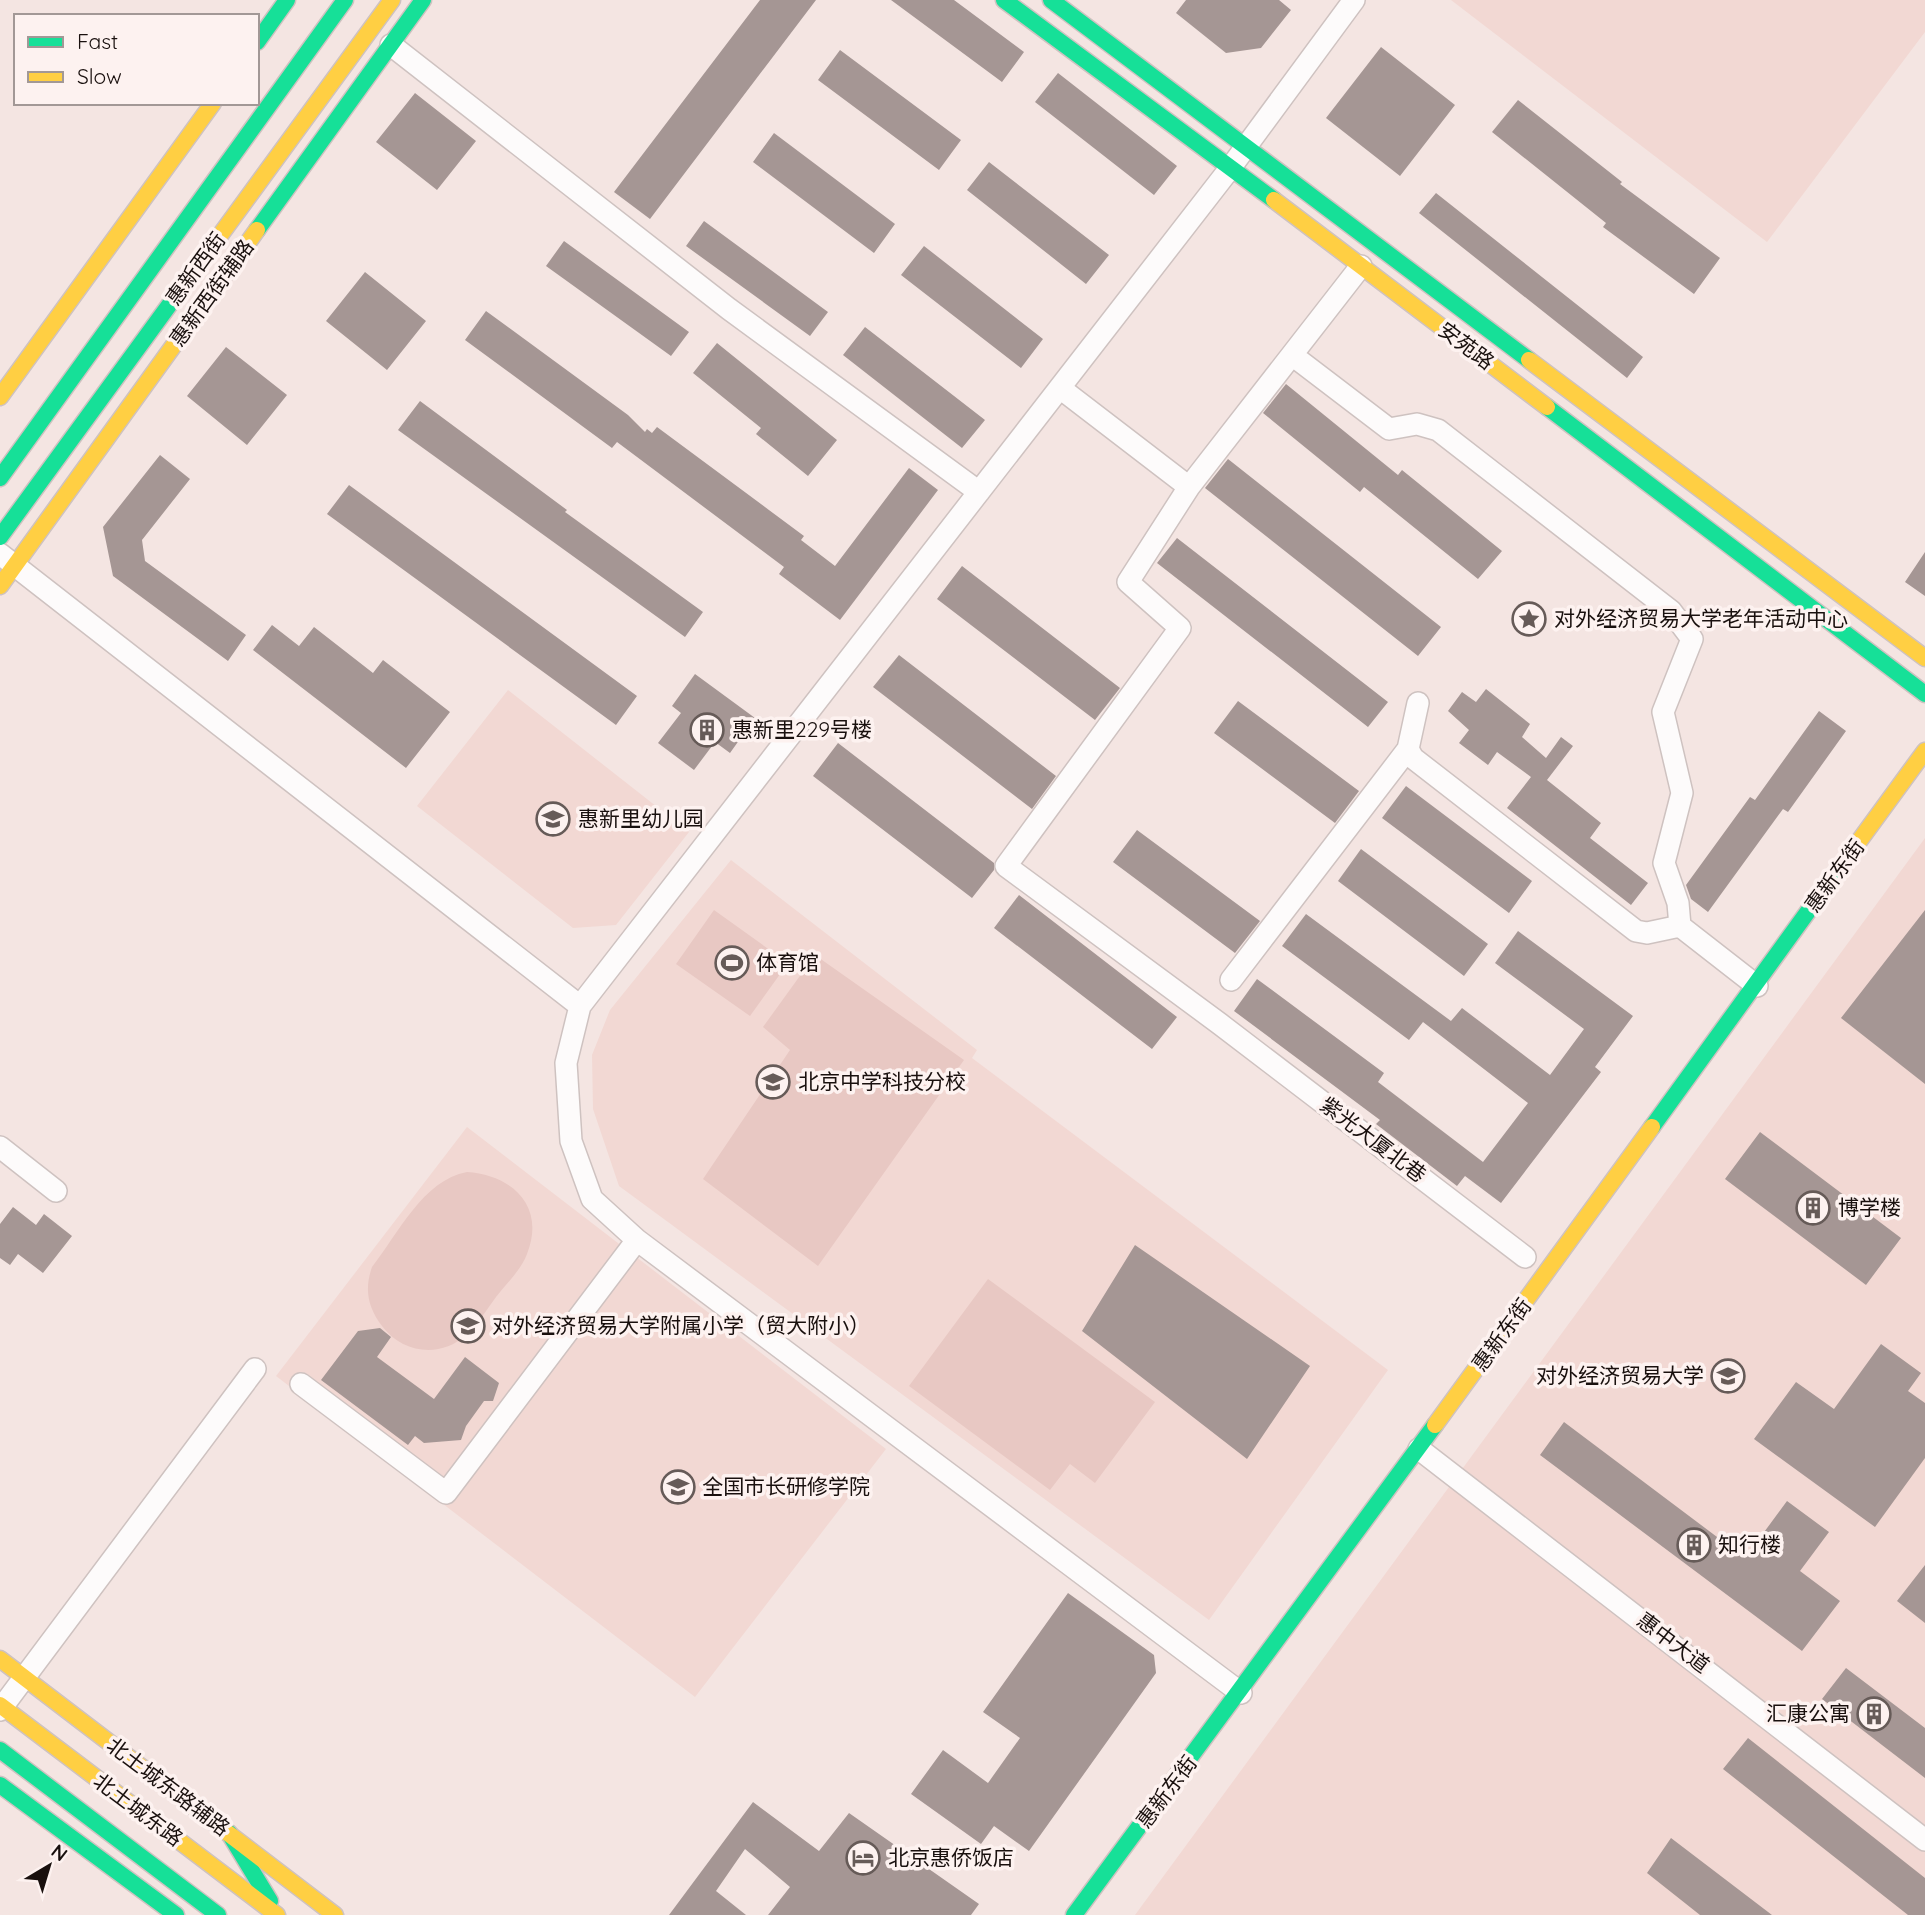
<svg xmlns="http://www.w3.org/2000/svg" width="1925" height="1915" viewBox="0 0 1925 1915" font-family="Quicksand,'Noto Sans SC',sans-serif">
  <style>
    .built { fill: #f2d8d3 }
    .green { fill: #e8c8c3 }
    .building { fill: #a59694 }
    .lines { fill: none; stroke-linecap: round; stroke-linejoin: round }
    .street-casing { stroke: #cec2c0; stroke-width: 24 }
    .fast-casing { stroke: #cec2c0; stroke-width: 19 }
    .slow-casing { stroke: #cec2c0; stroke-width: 19 }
    .street { stroke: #fdfbfb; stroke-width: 21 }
    .fast { stroke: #16e098; stroke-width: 16 }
    .slow { stroke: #ffcf43; stroke-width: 16 }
    .labels { text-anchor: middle; stroke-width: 7; stroke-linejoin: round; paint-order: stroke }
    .street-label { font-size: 21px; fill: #19100e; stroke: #fdf2f0 }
    .poi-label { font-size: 21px; fill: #19100e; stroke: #fdf2f0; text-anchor: start }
  </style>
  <rect width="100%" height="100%" fill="#f4e5e2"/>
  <!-- built -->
  <path class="built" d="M1451,0h474v32l-158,210z
    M508,690l181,142 -73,93 -43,3 -156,-122z
    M1925,838v1077h-790z
    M731,860l246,190 -5,8 416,312 -179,250 -590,-434 -26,-77 -1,-54 18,-45z
    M467,1127l419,322 -191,248 -419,-321z"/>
  <!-- green -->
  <path class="green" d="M714,910l74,53 -38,53 -74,-52z
    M815,955l149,105 -146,206 -115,-87 87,-129 -27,-23z
    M467,1172c45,3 79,34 60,82 -6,16 -21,30 -31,43 -9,12 -18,27 -30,38 -25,23 -63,19 -84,-9 -14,-19 -18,-36 -10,-59 26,-33 51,-87 95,-95z
    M988,1279l167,123 -60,81 -25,-19 -20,26 -141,-104z"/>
  <!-- building -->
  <path class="building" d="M760,0h56l-166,219 -36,-27z
    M891,0h63l70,52 -22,30z
    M1186,0h93l12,10 -30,38 -35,5 -50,-40z
    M1381,47l74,58 -55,71 -74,-58z
    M840,50l121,90 -22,30 -121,-90z
    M1058,73l119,93 -23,29 -119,-93z
    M415,93l61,48 -39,49 -61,-48z
    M1518,100l104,82 -2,2 100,74 -26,36 -91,-67 3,-4 -114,-91z
    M774,133l121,91 -21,29 -121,-91z
    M989,162l120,93 -23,29 -119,-94z
    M1436,193l207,164 -16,21 -208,-165z
    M704,221l124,91 -18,24 -124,-90z
    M564,241l125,91 -18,24 -125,-90z
    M924,246l119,93 -22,29 -120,-93z
    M365,272l61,49 -39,49 -61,-49z
    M486,311l142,104 17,17 2,-3 5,4 5,-6 147,109 -3,4 34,26 74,-98 29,22 -98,130 -61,-46 5,-7 -167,-125 -5,6 -147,-108z
    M865,327l120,93 -23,28 -119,-93z
    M717,343l120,97 -29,36 -52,-42 5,-6 -68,-55z
    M226,347l61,48 -40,50 -60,-49z
    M1286,384l112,91 4,-5 100,81 -24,28 -114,-92 -4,5 -97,-79z
    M420,401l147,109 -2,2 138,100 -18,25 -287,-207z
    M160,455l30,24 -48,61 3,21 101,74 -18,26 -115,-85 -10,-49z
    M1228,459l213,168 -23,29 -213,-168z
    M349,485l288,211 -21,29 -289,-211z
    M1177,538l211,164 -20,25 -211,-164z
    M1925,552v44l-20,-14z
    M962,566l158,122 -25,32 -158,-121z
    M272,625l27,21 15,-19 59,46 10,-13 67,52 -44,56 -153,-118z
    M899,655l157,121 -24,33 -159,-122z
    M695,674l60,44 -25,35 -15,-11 -21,28 -36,-27 23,-30 -9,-7z
    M1486,689l44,35 -8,13 24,21 15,-21 12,9 -26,34 54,43 -11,15 58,45 -17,22 -124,-97 24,-31 -34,-25 -9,13 -29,-22 10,-13 -21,-19 14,-19 14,10z
    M1238,701l121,90 -24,32 -121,-90z
    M1819,711l27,20 -58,81 -5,-3 -75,103 -17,-13 -5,-14 64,-88 5,3z
    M838,743l156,120v7l-22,28 -159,-122z
    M1406,786l126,95 -23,32 -127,-95z
    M1137,830l123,91 -25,32 -122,-91z
    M1361,849l127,95 -24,32 -126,-95z
    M1019,895l158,122 -25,32 -158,-121z
    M1925,910v174l-84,-66z
    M1306,914l145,107 11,-13 88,67 34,-46 -89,-66 23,-32 115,85 -38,51 6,5 -100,131 -36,-27 -8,10 -81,-62 4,-4 -146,-109 23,-32 127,94 -6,9 105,80 45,-59 -105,-81 -14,18 -127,-94z
    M1760,1132l141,106 -35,47 -141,-106z
    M13,1207l23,18 8,-11 28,22 -29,37 -25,-19 -8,11 -10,-7v-34z
    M1135,1245l175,121 -63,93 -165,-128z
    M380,1328l11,9 -14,20 57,42 31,-42 34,26 -6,18h-9l-18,25 -5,14 -37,3 -9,-7 -7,9 -87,-65 37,-49z
    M1881,1344l40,29 -13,18 17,12v55l-50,69 -121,-88 42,-57 38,27z
    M1564,1422l181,136 42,-57 42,31 -29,39 40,30 -38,50 -262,-196z
    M1925,1565v58l-28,-22z
    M1068,1593l86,62 2,18 -127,178 -35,-25 -13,18 -70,-50 32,-44 45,33 32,-45 -37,-26z
    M1846,1668l79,60v50l-103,-79z
    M1748,1738l177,140v37h-17l-185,-146z
    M753,1802l66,49 30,-38 130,91 -8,11h-203l22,-28 -45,-38 -29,42 30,24h-77z
    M1671,1838l101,77h-72l-53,-42z"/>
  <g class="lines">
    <defs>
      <path id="street" d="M391,45l338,264 250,183
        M1292,355l97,74 28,-5 21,6 233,181 21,28 -29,73 19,81 -18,70 14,40 2,23
        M1060,388l129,99 172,-221
        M1189,487l-61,95 52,46 -174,238 214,158 305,233
        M0,554l580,452
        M1418,703l-10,46 5,9 223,173 11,2 33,-7 77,60
        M1231,980l177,-231
        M0,1147l56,44
        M301,1384l145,109 191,-253
        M1419,1449l506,391
        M1241,1693l-604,-453 -45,-41 -21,-58 -5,-78 14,-57 651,-839 123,-167
        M0,1710l255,-341"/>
      <path id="fast" d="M1004,0l270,200
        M1051,0l478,360
        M257,42l30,-42
        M257,230l166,-230
        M1547,407l378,287
        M0,478l345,-478
        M0,537l213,-292
        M1652,1127l194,-268
        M0,1750l218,165
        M0,1785l176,130
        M229,1833l41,68
        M1074,1915l361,-490"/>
      <path id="slow" d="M1274,200l273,207
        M213,245l179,-245
        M1529,360l396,298
        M0,397l213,-294
        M0,586l257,-356
        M1846,859l79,-108
        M1435,1425l217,-298
        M0,1659l335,256
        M0,1705l277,210"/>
    </defs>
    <!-- street casing -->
    <use href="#street" class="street-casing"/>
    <!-- fast casing -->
    <use href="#fast" class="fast-casing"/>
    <!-- slow casing -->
    <use href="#slow" class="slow-casing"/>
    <!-- street -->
    <use href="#street" class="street"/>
    <!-- fast -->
    <use href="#fast" class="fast"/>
    <!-- slow -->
    <use href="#slow" class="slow"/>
  </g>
  <!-- icons -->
  <defs>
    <symbol id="sight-ring" viewBox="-11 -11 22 22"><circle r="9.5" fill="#fdf2f0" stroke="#665b58" stroke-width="1.5"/><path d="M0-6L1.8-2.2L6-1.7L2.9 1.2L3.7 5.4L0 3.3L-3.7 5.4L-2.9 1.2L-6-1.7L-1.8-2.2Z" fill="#665b58"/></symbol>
    <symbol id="building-ring" viewBox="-11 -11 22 22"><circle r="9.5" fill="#fdf2f0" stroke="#665b58" stroke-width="1.5"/><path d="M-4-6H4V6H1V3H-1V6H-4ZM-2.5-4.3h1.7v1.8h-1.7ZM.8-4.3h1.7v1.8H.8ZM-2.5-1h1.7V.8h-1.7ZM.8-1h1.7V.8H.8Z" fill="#665b58"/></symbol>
    <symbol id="school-ring" viewBox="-11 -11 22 22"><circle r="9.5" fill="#fdf2f0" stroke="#665b58" stroke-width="1.5"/><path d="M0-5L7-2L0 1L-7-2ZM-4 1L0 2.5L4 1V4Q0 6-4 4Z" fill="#665b58"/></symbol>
    <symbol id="stadium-ring" viewBox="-11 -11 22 22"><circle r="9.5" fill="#fdf2f0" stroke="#665b58" stroke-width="1.5"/><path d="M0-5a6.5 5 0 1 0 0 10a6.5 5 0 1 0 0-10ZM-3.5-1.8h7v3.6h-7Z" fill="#665b58"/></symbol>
    <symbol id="university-ring" viewBox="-11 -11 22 22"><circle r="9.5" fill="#fdf2f0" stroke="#665b58" stroke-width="1.5"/><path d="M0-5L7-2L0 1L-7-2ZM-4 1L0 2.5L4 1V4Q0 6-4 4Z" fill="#665b58"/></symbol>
    <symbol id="hotel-ring" viewBox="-11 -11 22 22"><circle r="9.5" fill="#fdf2f0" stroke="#665b58" stroke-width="1.5"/><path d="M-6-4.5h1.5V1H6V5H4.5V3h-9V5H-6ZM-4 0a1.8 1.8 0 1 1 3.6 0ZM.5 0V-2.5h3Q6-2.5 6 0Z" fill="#665b58"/></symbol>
  </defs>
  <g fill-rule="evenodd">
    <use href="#sight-ring" x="1510" y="600" width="38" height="38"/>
    <use href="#building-ring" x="688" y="711" width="38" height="38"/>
    <use href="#school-ring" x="534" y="800" width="38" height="38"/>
    <use href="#stadium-ring" x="713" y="944" width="38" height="38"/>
    <use href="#school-ring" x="754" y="1063" width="38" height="38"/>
    <use href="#building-ring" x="1794" y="1189" width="38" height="38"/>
    <use href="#school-ring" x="449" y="1307" width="38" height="38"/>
    <use href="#university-ring" x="1709" y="1357" width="38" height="38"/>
    <use href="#university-ring" x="659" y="1468" width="38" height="38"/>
    <use href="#building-ring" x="1675" y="1526" width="38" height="38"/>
    <use href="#building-ring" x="1855" y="1695" width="38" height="38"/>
    <use href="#hotel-ring" x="844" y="1839" width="38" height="38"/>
  </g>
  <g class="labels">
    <!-- street labels -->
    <g class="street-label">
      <text transform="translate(196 269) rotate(-54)" y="7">惠新西街</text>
      <text transform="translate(212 293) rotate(-54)" y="7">惠新西街辅路</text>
      <text transform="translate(1466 346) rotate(37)" y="7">安苑路</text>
      <text transform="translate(1835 876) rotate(-54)" y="7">惠新东街</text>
      <text transform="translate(1373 1140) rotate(37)" y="7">紫光大厦北巷</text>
      <text transform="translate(1502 1335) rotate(-54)" y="7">惠新东街</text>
      <text transform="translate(1673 1643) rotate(37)" y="7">惠中大道</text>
      <text transform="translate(168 1787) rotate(37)" y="7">北土城东路辅路</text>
      <text transform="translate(1167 1792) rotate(-53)" y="7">惠新东街</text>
      <text transform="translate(138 1810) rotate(37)" y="7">北土城东路</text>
    </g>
    <!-- poi labels -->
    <g class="poi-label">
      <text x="1554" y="626">对外经济贸易大学老年活动中心</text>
      <text x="732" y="737">惠新里229号楼</text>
      <text x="578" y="826">惠新里幼儿园</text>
      <text x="756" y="970">体育馆</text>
      <text x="798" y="1089">北京中学科技分校</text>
      <text x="1838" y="1215">博学楼</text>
      <text x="492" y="1333">对外经济贸易大学附属小学（贸大附小）</text>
      <text x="1704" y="1383" text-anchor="end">对外经济贸易大学</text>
      <text x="702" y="1494">全国市长研修学院</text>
      <text x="1718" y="1552">知行楼</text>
      <text x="1850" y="1721" text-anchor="end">汇康公寓</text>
      <text x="888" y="1865">北京惠侨饭店</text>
    </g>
  </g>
  <!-- legend -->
  <rect x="14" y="14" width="245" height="91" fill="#fdf2f0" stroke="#a29896" stroke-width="2"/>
  <rect x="28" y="37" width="35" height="10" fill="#16e098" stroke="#a29896" stroke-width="2"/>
  <text x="77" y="49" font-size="21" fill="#19100e">Fast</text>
  <rect x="28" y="72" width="35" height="10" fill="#ffcf43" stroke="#a29896" stroke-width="2"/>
  <text x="77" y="84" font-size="21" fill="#19100e">Slow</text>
  <!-- north arrow -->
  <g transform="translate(49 1866) rotate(38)" stroke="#fdf2f0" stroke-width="5" paint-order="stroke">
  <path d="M0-5L12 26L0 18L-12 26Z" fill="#19100e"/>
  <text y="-10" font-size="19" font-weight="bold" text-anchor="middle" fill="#19100e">N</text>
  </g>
</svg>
